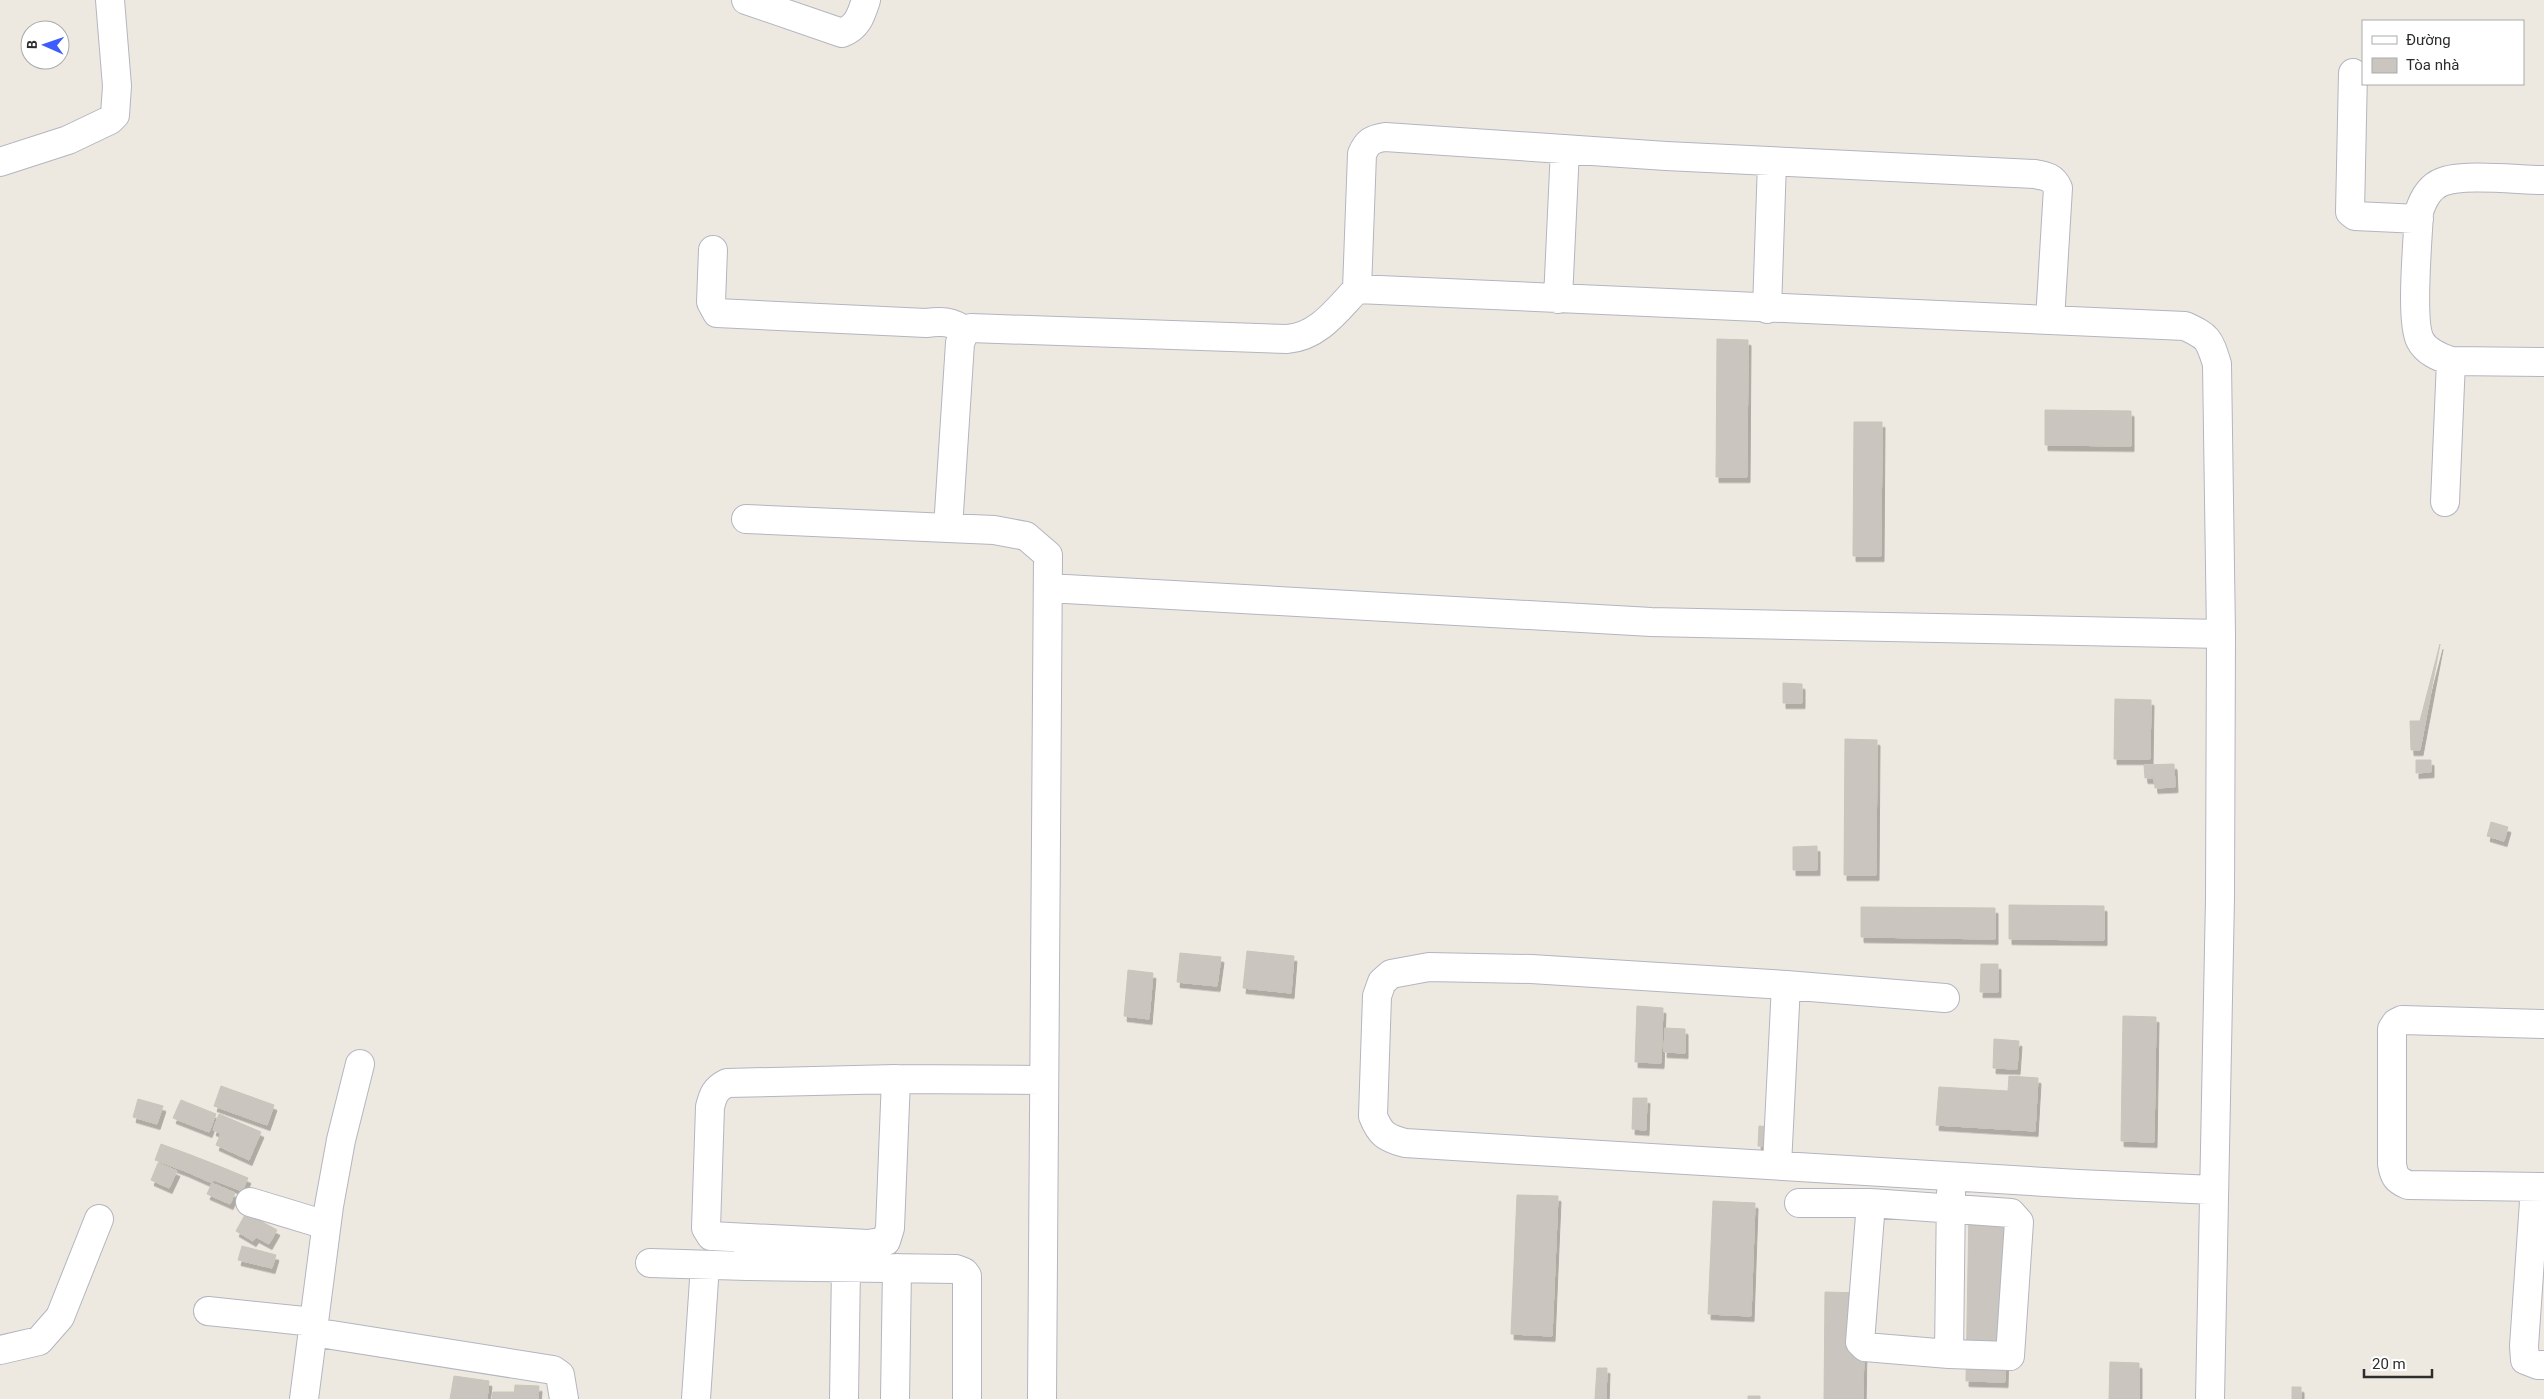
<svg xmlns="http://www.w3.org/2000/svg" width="2544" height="1399" viewBox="0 0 2544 1399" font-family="Roboto,sans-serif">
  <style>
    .building { fill: #cac5bf; stroke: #cac5b9; filter: url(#shadow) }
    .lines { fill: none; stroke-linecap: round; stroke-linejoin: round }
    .minor-casing { stroke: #b3b5c0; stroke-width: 30 }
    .minor { stroke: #fff; stroke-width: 28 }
  </style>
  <defs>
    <filter id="shadow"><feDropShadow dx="3" dy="5.5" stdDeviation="0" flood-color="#0004"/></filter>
  </defs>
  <rect width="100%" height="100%" fill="#eee9e0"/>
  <!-- building -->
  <path class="building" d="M1717,339l31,1 -1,137h-31z
    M2045,410l86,1v35l-86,-1z
    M1854,422h28l-1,134h-28z
    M2440,644l-20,106h-9l-1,-29h10z
    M1783,683l19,1v19h-19z
    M2115,699l36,1 -1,59h-36z
    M1845,739l32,1 -1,135h-32z
    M2416,760h15v12l-15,1z
    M2174,764l1,23 -20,1 -1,-10h-9l-1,-13z
    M2491,822l17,5 -4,14 -17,-5z
    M1817,846v24h-24v-23z
    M2009,905l95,1v34l-95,-1z
    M1861,907l134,1v31l-134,-2z
    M1247,951l47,5 -3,37 -48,-5z
    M1180,953l41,4 -4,29 -40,-4z
    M1981,964h17v28h-18z
    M1128,970l25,3 -4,46 -25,-3z
    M1637,1006l26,2 -2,55 -26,-1z
    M2123,1016l33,1 -2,125 -33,-1z
    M1665,1028l20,1v24l-21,-1z
    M1994,1039l25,2 -2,28 -24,-1z
    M2009,1076l29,2 -3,53 -99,-6 3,-38 69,4z
    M221,1086l53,19 -7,20 -53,-19z
    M1633,1098h14l-1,32 -14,-1z
    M138,1099l25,7 -6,18 -24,-7z
    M181,1100l35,14 -7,18 -36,-14z
    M219,1114l42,18 -7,16 -41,-18z
    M1759,1126l13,1v20l-14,-1z
    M221,1133l33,15 -5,12 -33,-15z
    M161,1144l30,11 -6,16 -30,-11z
    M191,1155l28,11 -7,17 -27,-12z
    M158,1163l19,8 -8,17 -18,-8z
    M219,1166l29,12 -6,13 -28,-11z
    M212,1183l23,10 -5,11 -23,-10z
    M1517,1195l41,1 -6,140 -41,-2z
    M1713,1201l42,2 -4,113 -43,-2z
    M1969,1209l40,1 -4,172 -39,-1z
    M246,1213l31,17 -8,14 -13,-7 -3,4 -17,-10z
    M242,1246l34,9 -4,13 -34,-8z
    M1825,1292l40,1 -2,106h-39z
    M2110,1362l29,1v36h-30z
    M1597,1368h10l-1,31h-11z
    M454,1376l35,5 -2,18h-37z
    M515,1385l24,1 -1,13h-24z
    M2292,1387h9v12h-9z
    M493,1392h21v7h-22z
    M1748,1396h12v3h-12z"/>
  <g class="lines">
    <defs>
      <path id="minor" d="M746,0l96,33c16,-6 19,-18 24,-33
        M2353,73l-3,139 5,4 64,3
        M0,162l68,-22 42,-20 5,-5 2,-29 -7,-86
        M2544,180c-25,0 -81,-7 -102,2 -13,5 -19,17 -23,30 -1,27 -9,108 1,128 6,12 19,17 31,21l93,1
        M713,250l-2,52 6,11 209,10c16,-2 26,-2 39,8
        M1357,289l828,37c24,11 24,13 32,38l4,270 -1,264 -10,501
        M1558,299l7,-150
        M1767,309l5,-147
        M2445,502l6,-141
        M746,519l202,9
        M1048,588l603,34 570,12
        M1945,998l-159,-13 -255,-16 -102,-2 -38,7 -9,8 -5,14 -4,120c7,18 13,22 32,27l673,41 136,6
        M2544,1024l-142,-4 -6,3 -4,6v135c2,12 4,16 16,21l136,2
        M896,1079l-6,149 -4,13 -18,3 -157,-8 -5,-8 4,-121c3,-12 5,-18 17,-24l169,-4 147,1
        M1777,1165l9,-180
        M2535,1187l-11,159 1,14 13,5h6
        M250,1202l76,23
        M1799,1203h72l140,10 8,9 -9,134 -61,-2
        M1871,1203l-11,139 5,5 84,7 2,-161
        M650,1263l97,3 2,-19
        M747,1266l209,3 8,3 3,4v123
        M208,1311l106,11
        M313,1332l240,38 7,5 4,24
        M0,1350l39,-9 21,-24 39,-98
        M304,1399l25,-193 12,-66 19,-76
        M696,1399l9,-134
        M844,1399l2,-132
        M895,1399l2,-131
        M1042,1399l6,-844 -22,-19 -32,-6 -46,-2 12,-185 5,-12 6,-3 316,11c31,-2 50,-29 70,-50l5,-135c5,-12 10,-15 23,-17l281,19 369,18c11,2 18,3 23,14l-8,132"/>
    </defs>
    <!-- minor casing -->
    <use href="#minor" class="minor-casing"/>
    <!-- minor -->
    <use href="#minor" class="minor"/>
  </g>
  <!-- legend -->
  <rect x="2362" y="20" width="162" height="65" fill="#ffffff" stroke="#ababab"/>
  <rect x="2372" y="36" width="25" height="8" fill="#ffffff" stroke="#ababab"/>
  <text x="2406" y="45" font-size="15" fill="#2d2d2d">Đường</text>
  <rect x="2372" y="58" width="25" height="15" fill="#cac5bf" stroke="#ababab"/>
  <text x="2406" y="70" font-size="15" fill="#2d2d2d">Tòa nhà</text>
  <!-- north arrow -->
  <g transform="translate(45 45) rotate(272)"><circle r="24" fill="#ffffff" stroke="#ababab"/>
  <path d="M0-4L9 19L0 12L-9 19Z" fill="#3e5bfd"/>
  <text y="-8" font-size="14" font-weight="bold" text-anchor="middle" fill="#2d2d2d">B</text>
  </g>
  <!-- scale -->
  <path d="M2364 1369v8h68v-8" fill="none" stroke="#2d2d2d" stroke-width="2.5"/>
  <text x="2372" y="1369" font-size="15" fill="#2d2d2d" stroke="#ffffff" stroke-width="4" paint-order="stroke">20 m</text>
</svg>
